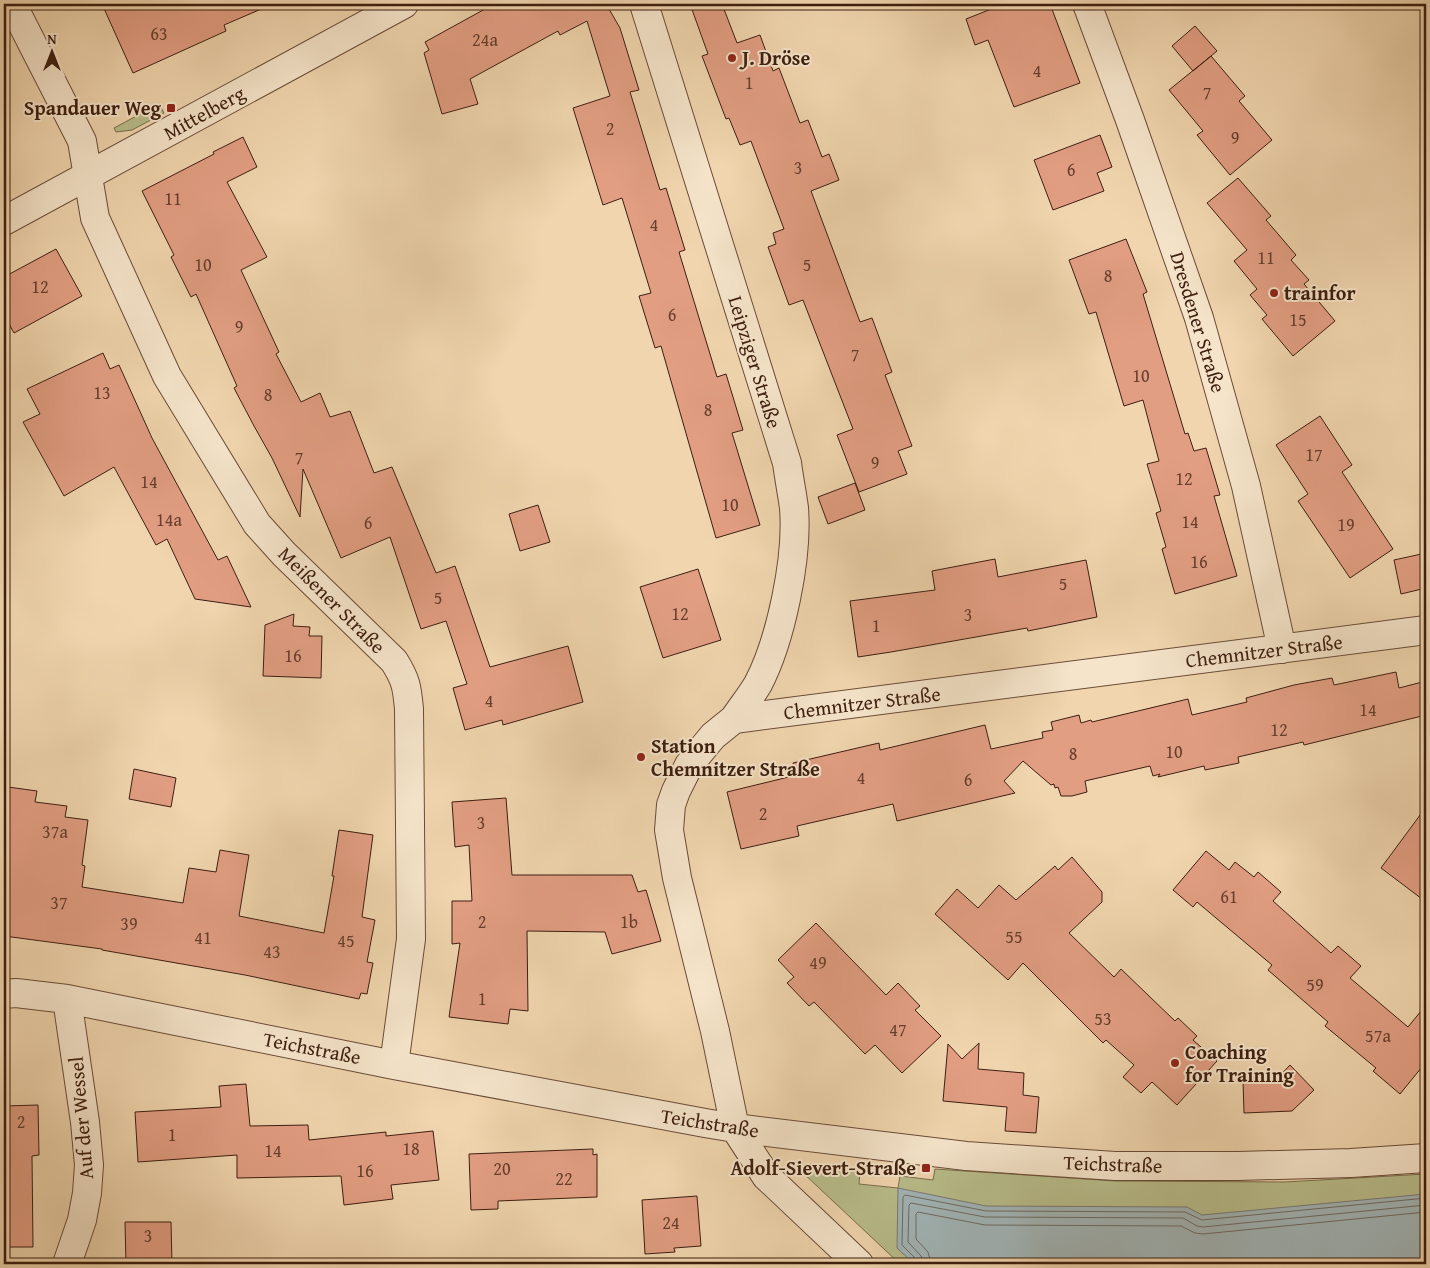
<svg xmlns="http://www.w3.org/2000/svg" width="1430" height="1268" viewBox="0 0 1430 1268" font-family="'Gentium Book Plus',serif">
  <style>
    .green { fill: #b8bd8b; stroke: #7a6e4d }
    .water { fill: #a1b5b7; stroke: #797974 }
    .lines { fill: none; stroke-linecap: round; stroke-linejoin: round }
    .shore { stroke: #6f6a63; stroke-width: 1 }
    .building { fill: #e29e83; stroke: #3d1e0f }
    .minor-casing { stroke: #6a4c37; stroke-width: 30 }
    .minor { stroke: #f5e4ca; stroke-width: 28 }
    .poi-dot { fill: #8f2418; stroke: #f5e4ca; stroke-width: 2 }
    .labels { text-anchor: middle; stroke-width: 4; stroke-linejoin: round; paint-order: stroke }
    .number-label { font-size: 18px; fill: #663e2c }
    .poi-label { font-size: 20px; font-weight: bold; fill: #3d1e0f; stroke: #f5e4ca; text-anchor: start }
    .street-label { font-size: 20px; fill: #3d1e0f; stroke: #f5e4ca }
  </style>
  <rect width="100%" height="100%" fill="#f0d5ae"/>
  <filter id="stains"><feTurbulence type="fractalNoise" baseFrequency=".004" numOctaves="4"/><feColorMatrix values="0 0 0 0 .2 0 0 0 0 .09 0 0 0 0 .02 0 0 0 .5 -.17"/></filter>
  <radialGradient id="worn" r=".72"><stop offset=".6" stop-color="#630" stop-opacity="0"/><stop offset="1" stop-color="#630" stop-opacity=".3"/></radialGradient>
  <!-- green -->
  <path class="green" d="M159,104l5,9 -32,17 -16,2 -2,-4z
    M811,1164l49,7 -1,13 39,4 2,-12 33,4 2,-11 180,12 170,1 141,-8v90h-526l-98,-92 1,-6z"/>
  <!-- water -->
  <path class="water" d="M898,1188l88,18 201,1 15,8 224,-21v70h-512l-17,-16z"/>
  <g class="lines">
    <!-- shore -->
    <path class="shore" d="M917,1264l-1,-5 -14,-14 1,-48 2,-2 81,16 199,1 17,8 224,-22
      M923,1264l-2,-8 -13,-14 1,-37 2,-2 74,14 198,1 14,8 6,1 223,-22
      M931,1264l-3,-12 -12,-13v-25l2,-2 67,13 196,1 14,7 8,1 223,-22"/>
  </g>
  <!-- building -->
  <path class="building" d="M102,4h171l-49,21 2,6 -93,42z
    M494,4h124l-9,5 11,19 19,62 -9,2 30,98 6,-2 19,62 -6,2 38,125 9,-3 17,56 -11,3 28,92 -44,13 -55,-192 -6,2 -16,-52 12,-3 -29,-95 -19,7 -30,-97 37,-12 -23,-75 -27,14 -2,-4 -88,48 8,25 -36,10 -18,-61 5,-3 -4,-8z
    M690,4h32l15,39 23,-8 13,36 6,-3 21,55 8,-3 14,37 7,-3 10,26 -28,11 49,131 12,-4 20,54 -7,3 27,71 -14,5 9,23 -48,18 -22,-57 16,-6 -50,-129 -14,5 -21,-58 8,-3 -3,-11 11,-4 -33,-88 -11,4 -11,-27 -3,1 -24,-63 6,-2z
    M1004,4h46l30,79 -66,24 -26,-67 -13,5 -9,-26z
    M1195,26l22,25 -24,20 -21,-25z
    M1211,56l34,40 -6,5 33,39 -42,35 -33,-40 6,-4 -34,-41z
    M1100,135l12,32 -15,6 7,18 -51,19 -19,-50z
    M243,137l14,30 -30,15 40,75 -26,13 38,82 -3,2 25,48 19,-9 10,24 20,-6 24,62 18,-6 44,106 19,-7 35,101 78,-21 15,56 -80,23 -1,-5 -37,10 -12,-42 14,-4 -21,-63 -25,8 -31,-92 -49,21 -38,-89 -3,48 -28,-59 -18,-32 -20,-38 3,-2 -41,-92 -5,3 -20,-40 3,-2 -32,-64 72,-37 -1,-2z
    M1238,178l33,38 -5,4 30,35 -5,5 18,20 -5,4 31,37 -42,35 -31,-37 5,-4 -17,-20 7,-6 -23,-28 13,-11 -40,-47z
    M1126,239l21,53 -4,2 42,140 3,-1 6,18 12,-3 14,47 -6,1 23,80 -62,18 -13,-45 4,-2 -10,-34 5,-2 -14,-47 12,-3 -16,-61 -19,6 -28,-94 -7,2 -20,-54z
    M56,249l26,47 -68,37 -10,-18v-38z
    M103,353l7,16 9,-4 33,73 66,122 9,-4 24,51 -56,-8 -28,-60 -11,6 -42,-78 -50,29 -41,-74 17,-8 -13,-25z
    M1320,416l32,49 -10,7 51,77 -43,29 -52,-77 10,-7 -32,-49z
    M855,483l10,27 -37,14 -10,-27z
    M538,505l12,37 -30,9 -11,-37z
    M1426,553v35l-25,6 -7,-34z
    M995,559l3,18 88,-17 11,57 -69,14 -1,-3 -136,24 -33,5 -8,-56 85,-11 -3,-19z
    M698,569l23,71 -58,18 -23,-71z
    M294,614l-1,12 17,1 -1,9h13l-1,42 -58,-2 2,-51z
    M1396,672l3,16 27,-7v34l-122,30 -1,-3 -65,15 1,6 -34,7 -1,-4 -46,11 2,-3 -7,2 -3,-10 -65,15 2,11 -15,4h-11l-3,-9 -3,1 -1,-4 -3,1 -28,-24 -19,20 11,12 -118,28 -4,-17 -96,22 2,10 -58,13 -14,-57 70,-17 -4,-12 86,-20 1,7 105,-25 6,24 52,-11 -1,-6 11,-2 -2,-8 28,-7 2,8 10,-3 1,2 96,-23 4,16 55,-13 -1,-4 48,-13 38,-7 2,7z
    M134,769l42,9 -5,29 -42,-8z
    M8,787l29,4 -2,11 32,4 -2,11 23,3 -6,45 3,1 -3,21 101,16 6,-35 27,4 4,-22 29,5 -10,61 85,17 10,-57h-2l7,-46 34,5 -11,82 13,3 -8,42 6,1 -6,31 -6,-1 -2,6 -114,-24 -143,-25v-1l-98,-13v-121z
    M506,798l6,77h120l6,17 8,-2 15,51 -49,13 -7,-22 -78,-1 1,80 -18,-2 -2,15 -59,-7 11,-74 -8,1v-43h20l-3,-56 -14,2 -3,-45z
    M1426,807v95l-45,-34z
    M1206,851l23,19 6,-8 19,15 4,-5 23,20 -8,9 58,52 7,-7 23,20 -11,12 58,49 18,-22v57l-26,32 -27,-23 3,-3 -51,-42 3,-4 -60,-52 4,-5 -75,-63 -4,5 -20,-17z
    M1072,857l30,35v10l-33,31 45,44 7,-8 54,52 3,-3 19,18 -4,4 24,21 -40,44 -25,-23 -11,11 -18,-16 11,-12 -28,-25 -3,3 -80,-80 -15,17 -73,-66 22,-25 21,19 21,-23 17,15 39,-34 3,4z
    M816,923l70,72 12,-12 22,23 -5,4 26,26 -39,37 -27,-28 -10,9 -51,-52 -5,4 -22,-23 7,-6 -16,-17z
    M979,1043l-1,26 46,4 -1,22 16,2 -3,36 -31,-2 2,-24 -64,-6 5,-57 14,15z
    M1290,1065l24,25 -22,21 -48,2 -1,-32 33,-1z
    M246,1084l4,42 58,-1 1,15 77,-8v4l47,-5 6,49 -48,5 2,14 -49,6 -3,-29 -104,2v-23l-99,7 -3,-50 86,-5 -2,-21z
    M38,1105l1,50 -7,1 1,91h-29v-141z
    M593,1149v6l4,-1v43l-99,4v8l-27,1 -2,-56z
    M697,1196l4,50 -27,2 1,4 -30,2 -3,-54z
    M125,1222h46l1,42h-46z"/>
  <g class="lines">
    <defs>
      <path id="minor" d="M12,4l70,137 13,77 72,158 90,148 27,30 110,107c12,19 13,26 15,48l2,230 -17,126
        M644,4l143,459c2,15 5,30 7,45 4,50 -13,132 -36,176 -7,12 -16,23 -24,35
        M1087,4l43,116 69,198 47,168 36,163
        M4,221l400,-217
        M4,994l12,-1 51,6 327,66 311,58 30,5 231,28 149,10h123l113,-3 75,-5
        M67,1264l15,-44 5,-27 2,-28 -4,-43 -18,-123
        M859,1264l-93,-88 -31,-48 -20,-97 -38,-153 -8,-48 2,-25 5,-14 13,-26 24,-29 21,-17 692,-89"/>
    </defs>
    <!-- minor casing -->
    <use href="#minor" class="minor-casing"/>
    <!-- minor -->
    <use href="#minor" class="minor"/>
  </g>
  <!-- markers -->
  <g class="poi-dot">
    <circle cx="732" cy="58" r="5"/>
    <rect x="166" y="103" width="10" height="10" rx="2.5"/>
    <circle cx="1274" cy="293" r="5"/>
    <circle cx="641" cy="757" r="5"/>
    <circle cx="1175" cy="1063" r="5"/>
    <rect x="921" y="1163" width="10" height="10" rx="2.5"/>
  </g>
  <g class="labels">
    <!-- number labels -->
    <g class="number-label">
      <text x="159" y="40">63</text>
      <text x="485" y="46">24a</text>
      <text x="1037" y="77">4</text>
      <text x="749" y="89">1</text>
      <text x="1207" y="99">7</text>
      <text x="610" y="135">2</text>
      <text x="1235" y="144">9</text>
      <text x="798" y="174">3</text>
      <text x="1071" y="176">6</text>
      <text x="173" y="205">11</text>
      <text x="654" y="231">4</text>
      <text x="1266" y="264">11</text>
      <text x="203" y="271">10</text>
      <text x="807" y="271">5</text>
      <text x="1108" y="282">8</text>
      <text x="40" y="293">12</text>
      <text x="672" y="321">6</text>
      <text x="1298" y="326">15</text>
      <text x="239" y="333">9</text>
      <text x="855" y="361">7</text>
      <text x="1141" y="382">10</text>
      <text x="102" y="399">13</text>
      <text x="268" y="401">8</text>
      <text x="708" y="416">8</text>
      <text x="1314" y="461">17</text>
      <text x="299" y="464">7</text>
      <text x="875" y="469">9</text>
      <text x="1184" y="485">12</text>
      <text x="149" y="488">14</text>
      <text x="730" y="511">10</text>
      <text x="169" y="526">14a</text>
      <text x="1190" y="528">14</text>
      <text x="368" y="529">6</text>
      <text x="1346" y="531">19</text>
      <text x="1199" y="568">16</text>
      <text x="1063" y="590">5</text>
      <text x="438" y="604">5</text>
      <text x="680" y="620">12</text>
      <text x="968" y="621">3</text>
      <text x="876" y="632">1</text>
      <text x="293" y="662">16</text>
      <text x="489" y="707">4</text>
      <text x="1368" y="716">14</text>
      <text x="1279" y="736">12</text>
      <text x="1174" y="758">10</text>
      <text x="1073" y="760">8</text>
      <text x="861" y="784">4</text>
      <text x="968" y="786">6</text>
      <text x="763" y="820">2</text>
      <text x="481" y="829">3</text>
      <text x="55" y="838">37a</text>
      <text x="1229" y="903">61</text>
      <text x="59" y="909">37</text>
      <text x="482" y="928">2</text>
      <text x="629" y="928">1b</text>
      <text x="129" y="930">39</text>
      <text x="1014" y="943">55</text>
      <text x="203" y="944">41</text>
      <text x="346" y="947">45</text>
      <text x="272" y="958">43</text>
      <text x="818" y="969">49</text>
      <text x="1315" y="991">59</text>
      <text x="482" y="1005">1</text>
      <text x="1103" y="1025">53</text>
      <text x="898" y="1036">47</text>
      <text x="1378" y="1042">57a</text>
      <text x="21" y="1128">2</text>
      <text x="172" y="1141">1</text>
      <text x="411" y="1155">18</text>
      <text x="273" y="1157">14</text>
      <text x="502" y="1175">20</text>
      <text x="365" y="1177">16</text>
      <text x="564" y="1185">22</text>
      <text x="671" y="1229">24</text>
      <text x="148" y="1242">3</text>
    </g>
    <!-- poi labels -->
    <g class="poi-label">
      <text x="742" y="65">J. Dröse</text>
      <text x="161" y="115" text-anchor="end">Spandauer Weg</text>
      <text x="1284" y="300">trainfor</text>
      <text x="651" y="753">Station<tspan x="651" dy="23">Chemnitzer Straße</tspan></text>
      <text x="1185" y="1059">Coaching<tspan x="1185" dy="23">for Training</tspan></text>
      <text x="916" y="1175" text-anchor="end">Adolf-Sievert-Straße</text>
    </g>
    <!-- street labels -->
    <g class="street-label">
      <text transform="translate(204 113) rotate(-29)" y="7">Mittelberg</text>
      <text transform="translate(1198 322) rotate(73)" y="7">Dresdener Straße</text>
      <text transform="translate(755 362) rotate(73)" y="7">Leipziger Straße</text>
      <text transform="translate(332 600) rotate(45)" y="7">Meißener Straße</text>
      <text transform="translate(1264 651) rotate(-7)" y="7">Chemnitzer Straße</text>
      <text transform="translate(862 703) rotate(-7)" y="7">Chemnitzer Straße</text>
      <text transform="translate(312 1048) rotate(11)" y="7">Teichstraße</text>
      <text transform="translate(81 1118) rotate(-95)" y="7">Auf der Wessel</text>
      <text transform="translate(710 1123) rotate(9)" y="7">Teichstraße</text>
      <text transform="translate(1113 1164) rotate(2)" y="7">Teichstraße</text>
    </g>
  </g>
  <!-- margin -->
  <rect width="1430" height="1268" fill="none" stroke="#f0d5ae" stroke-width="20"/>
  <rect x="5" y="5" width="1420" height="1258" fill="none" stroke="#3d1e0f" stroke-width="2.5"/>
  <rect x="10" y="10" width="1410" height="1248" fill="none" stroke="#3d1e0f"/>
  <!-- north arrow -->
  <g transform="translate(52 52)" stroke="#f5e4ca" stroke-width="4" paint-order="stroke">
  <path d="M0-4L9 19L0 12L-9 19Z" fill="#3d1e0f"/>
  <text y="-8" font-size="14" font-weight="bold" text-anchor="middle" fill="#3d1e0f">N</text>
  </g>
  <rect width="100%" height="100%" filter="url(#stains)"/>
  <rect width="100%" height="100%" fill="url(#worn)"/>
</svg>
